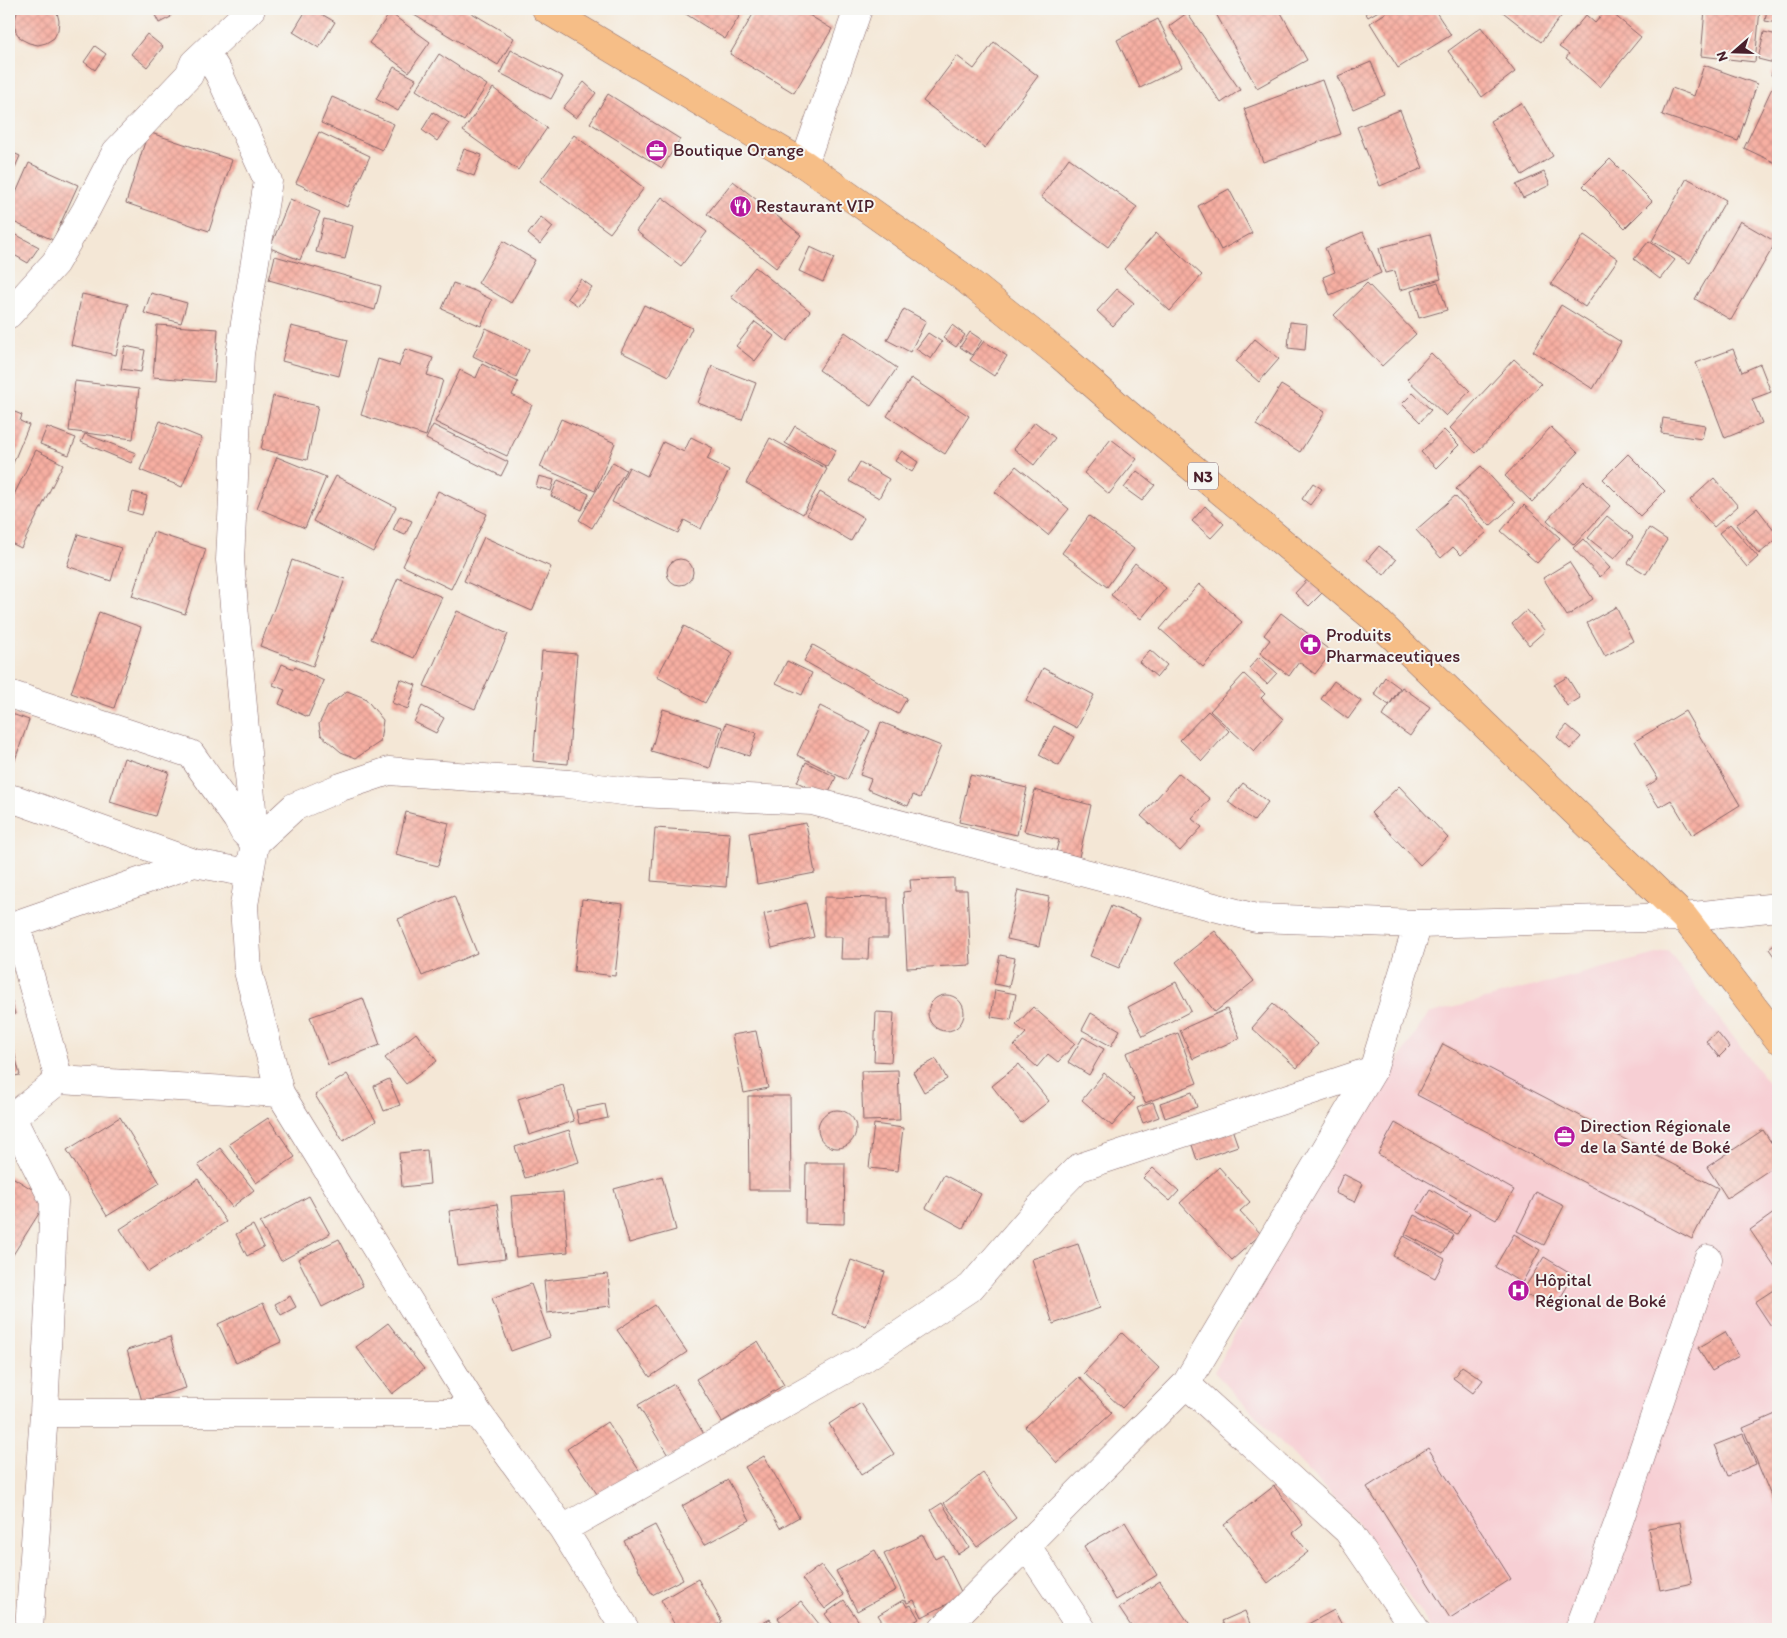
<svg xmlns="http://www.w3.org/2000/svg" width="1787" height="1638" viewBox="0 0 1787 1638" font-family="Itim,sans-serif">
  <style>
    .built { fill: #f7cfd4 }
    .building { fill: url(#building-cross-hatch) }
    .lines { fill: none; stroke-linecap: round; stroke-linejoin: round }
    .street-casing { stroke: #866567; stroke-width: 29 }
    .highway-casing { stroke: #866567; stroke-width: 29 }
    .street { stroke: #fff; stroke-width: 28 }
    .highway { stroke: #f6be87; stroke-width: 28 }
    .labels { text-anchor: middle; stroke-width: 4; stroke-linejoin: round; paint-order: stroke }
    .shield { fill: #f6f6f2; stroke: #7e6067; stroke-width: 1 }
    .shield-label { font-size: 16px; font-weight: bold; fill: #4a1f2b }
    .poi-label { font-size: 18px; fill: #4a1f2b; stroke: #f6f6f2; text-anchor: start }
  </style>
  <defs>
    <pattern id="building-cross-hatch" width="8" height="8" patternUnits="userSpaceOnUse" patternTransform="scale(1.25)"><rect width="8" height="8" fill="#f7afa2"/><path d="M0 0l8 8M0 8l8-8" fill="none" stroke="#d5968c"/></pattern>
  </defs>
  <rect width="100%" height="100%" fill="#f6f6f2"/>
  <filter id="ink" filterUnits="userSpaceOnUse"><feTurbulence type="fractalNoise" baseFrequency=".02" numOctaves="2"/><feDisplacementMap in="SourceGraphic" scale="10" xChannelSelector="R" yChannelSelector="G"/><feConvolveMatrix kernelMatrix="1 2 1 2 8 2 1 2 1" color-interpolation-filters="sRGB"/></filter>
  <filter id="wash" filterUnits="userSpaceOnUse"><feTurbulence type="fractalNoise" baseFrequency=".0096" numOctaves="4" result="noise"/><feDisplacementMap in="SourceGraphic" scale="20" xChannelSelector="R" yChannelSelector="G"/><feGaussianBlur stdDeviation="1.12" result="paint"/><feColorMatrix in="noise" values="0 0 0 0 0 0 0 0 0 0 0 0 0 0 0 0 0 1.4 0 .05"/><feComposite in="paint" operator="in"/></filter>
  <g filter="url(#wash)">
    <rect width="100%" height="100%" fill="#f4e7d6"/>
    <!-- built -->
    <path class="built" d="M1668,951l110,145v533h-346l-75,-107 -143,-150 90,-165 124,-193z"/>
    <g id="blocks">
      <!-- building -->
      <path class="building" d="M18,9h37l2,3 2,9 -1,9 -4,8 -8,5 -8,2 -9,-2 -8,-4 -5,-7 -2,-9z
        M152,9h15l4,8 -12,6z
        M307,9h6l22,13 -16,26 -26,-16z
        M404,9h61l49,29 -16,27z
        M678,9h66l-19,30z
        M756,9h43l33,20 -38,64 -64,-39z
        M1220,9h59l28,51 -50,28 -42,-76z
        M1363,9h19l-14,8z
        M1392,9h42l17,26 -53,33 -28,-45z
        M1499,9h68l-26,33z
        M1607,9l34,28 -41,50 -34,-29 3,-4 -10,-7 27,-32 9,8z
        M1705,9h55l-5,53 -54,-6z
        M1767,9h11v14l-13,-2z
        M390,13l40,29 -21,30 -40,-29z
        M1187,13l53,77 -19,13 -52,-77z
        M1158,19l24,48 -42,21 -23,-48z
        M1481,27l34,45 -33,25 -34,-46z
        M1764,32l14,3v8l-4,20 -16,-4z
        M147,34l16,13 -16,20 -16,-13z
        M994,42l44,34 -53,72 -62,-47 34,-45 17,13z
        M95,46l11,8 -11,16 -11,-8z
        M511,50l52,27 -12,22 -51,-26z
        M439,54l48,31 -23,36 -48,-31z
        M1778,58v21l-7,-4z
        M1371,62l14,33 -32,14 -15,-33z
        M1704,65l53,19 -19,57 -76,-26 10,-27 22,8z
        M394,67l22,12 -18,32 -22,-12z
        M1322,80l19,54 -78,28 -19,-53z
        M584,82l12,11 -20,25 -13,-10z
        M493,88l54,40 -29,42 -55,-39z
        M1772,88l6,3v73l-34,-16z
        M608,94l72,45 -18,29 -72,-45z
        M332,97l62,27 -12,26 -61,-27z
        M1521,103l32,53 -31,19 -32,-54z
        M1400,110l23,58 -43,18 -23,-59z
        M433,112l16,11 -12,18 -15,-11z
        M148,132l84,28 -23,71 -83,-28z
        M319,132l51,24 -23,51 -51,-24z
        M574,135l70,53 -34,45 -70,-52z
        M464,149l18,6 -8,21 -18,-7z
        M9,151l11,5 -11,25z
        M1069,158l68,49 -29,40 -67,-50z
        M1610,159l42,42 -27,27 -42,-42z
        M29,163l49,22 -25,55 -44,-20v-11z
        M1544,172l6,13 -27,13 -7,-13z
        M1687,178l39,22 -36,63 -38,-22z
        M733,181l68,54 -25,33 -69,-54z
        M1229,189l23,44 -31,17 -23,-44z
        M662,197l45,35 -26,34 -45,-35z
        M290,199l30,13 -20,48 -30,-12z
        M541,217l12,10 -13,17 -12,-10z
        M324,219l29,7 -8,33 -29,-7z
        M1740,221l36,21 -45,78 -36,-21z
        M9,231l30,16 -11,16 -19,-11z
        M1363,232l18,41 -51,22 -7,-18 12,-5 -10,-24z
        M1156,233l46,42 -32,36 -46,-42z
        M1430,234l11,45 -41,11 -5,-19 -10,2 -6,-25z
        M1584,235l34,24 -33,48 -34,-23z
        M503,241l32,19 -24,43 -33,-20z
        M1649,241l26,19 -15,19 -26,-20z
        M810,247l24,11 -11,24 -24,-11z
        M275,256l106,30 -6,24 -106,-30z
        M755,267l55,44 -23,30 -56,-44z
        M581,279l11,8 -14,19 -11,-8z
        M1438,282l9,28 -28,8 -8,-27z
        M453,283l22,8 17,9 -11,26 -39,-17z
        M1367,283l49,51 -34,32 -48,-51z
        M1117,289l17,14 -21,23 -16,-15z
        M151,293l36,10 -6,20 -37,-10z
        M82,294l46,10 -12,51 -45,-10z
        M644,305l48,23 -23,48 -48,-24z
        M1561,305l60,37 -28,47 -60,-38z
        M904,309l22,12 -16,31 -23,-12z
        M755,322l19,14 -19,25 -19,-15z
        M1290,322l17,2 -2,26 -17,-2z
        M157,325l61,4 -4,53 -61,-5z
        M952,325l13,10 -9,12 -13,-9z
        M291,326l57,14 -9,36 -57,-15z
        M486,328l43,21 -13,28 -43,-21z
        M845,332l52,36 -26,38 -52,-36z
        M970,332l12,8 -10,15 -12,-8z
        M928,333l14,9 -11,17 -15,-10z
        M1255,339l24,20 -20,23 -23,-20z
        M984,341l23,15 -13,20 -24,-16z
        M125,346l20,4 -4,22 -20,-3z
        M405,349l28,9 -6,17 16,5 -17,56 -65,-21 17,-56 21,7z
        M1733,349l9,23 18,-8 11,28 -19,7 10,24 -37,15 -29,-75z
        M1431,353l39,38 -24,25 -39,-37z
        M1514,359l27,25 -65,69 -26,-25z
        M482,364l36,18 -6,13 20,10 -25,51 -72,-34 25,-52 16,8z
        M712,366l44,17 -14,37 -44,-17z
        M911,378l58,38 -24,38 -58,-38z
        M75,381l64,8 -6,50 -64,-8z
        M1281,385l44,27 -25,40 -44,-27z
        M1413,393l18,17 -11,12 -18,-18z
        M273,396l45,10 -11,54 -46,-11z
        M10,410l12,5 -2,6 9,4 -20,48z
        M1663,418l42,7 -3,14 -41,-6z
        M561,419l54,24 -20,48 -55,-24z
        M160,421l42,17 -20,49 -42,-17z
        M1035,422l20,16 -21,27 -20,-16z
        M433,425l75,37 -7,14 -75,-37z
        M795,426l41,24 -9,17 -42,-24z
        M47,427l29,11 -7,17 -29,-11z
        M1551,427l27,26 -46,49 -27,-26z
        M1444,430l15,15 -23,23 -15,-16z
        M85,434l51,19 -5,10 -50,-21z
        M691,437l22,11 -6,11 22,11 -28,59 -17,-9 -6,13 -66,-31 17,-35 18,9 16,-34 21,10z
        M770,438l57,31 -24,45 -57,-31z
        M1111,439l26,20 -28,35 -25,-21z
        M36,450l27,14 -42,84 -12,-6v-37z
        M902,451l16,11 -6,10 -17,-11z
        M1628,454l37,37 -25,25 -37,-37z
        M277,457l49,20 -21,51 -48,-20z
        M613,462l13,8 -34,58 -13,-8z
        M860,462l29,17 -10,19 -30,-17z
        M1016,466l53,43 -21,26 -53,-43z
        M1481,466l34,37 -25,23 -34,-37z
        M1137,471l18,14 -13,16 -18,-13z
        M336,476l60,31 -23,45 -60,-31z
        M539,476l15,4 -3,11 -15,-4z
        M1714,478l24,28 -24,21 -24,-27z
        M558,480l31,14 -7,16 -31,-14z
        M1584,481l26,25 -36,39 -27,-25z
        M1313,483l9,6 -12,16 -8,-6z
        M438,491l49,23 -36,75 -48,-23z
        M133,492l14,4 -5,19 -14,-4z
        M820,492l44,26 -13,23 -44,-26z
        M1455,496l32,36 -26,23 -8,-8 -12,11 -25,-28z
        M1524,505l36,33 -23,25 -36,-32z
        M1205,506l19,18 -13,14 -19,-17z
        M1757,508l21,27v3l-19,16 -23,-29z
        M400,516l12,5 -7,14 -12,-5z
        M1089,516l45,33 -27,38 -45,-34z
        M1607,516l26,21 -19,22 -26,-21z
        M1730,524l28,33 -11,10 -28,-34z
        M1649,528l18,12 -21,34 -18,-11z
        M153,532l53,17 -21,65 -53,-18z
        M78,534l43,14 -10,33 -44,-15z
        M484,537l67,30 -19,44 -68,-30z
        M1583,539l27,29 -10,9 -27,-29z
        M1379,546l17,14 -12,15 -17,-15z
        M667 572a13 13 0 1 1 26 0a13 13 0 1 1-26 0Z
        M292,560l53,19 -32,87 -53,-20z
        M1569,562l24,37 -26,17 -24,-38z
        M1135,563l31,25 -25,31 -30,-24z
        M398,578l44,19 -28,61 -43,-19z
        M1309,578l14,14 -14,14 -14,-13z
        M1199,584l43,38 -39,45 -43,-38z
        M1616,607l17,34 -28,15 -18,-33z
        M1527,610l18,21 -16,14 -17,-21z
        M457,611l51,23 -33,75 -51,-23z
        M99,612l42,15 -27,81 -43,-15z
        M1281,613l51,39 -17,22 -16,-12 -10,14 -29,-23 10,-13 -6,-5z
        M684,626l49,27 -28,50 -48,-26z
        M813,645l94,53 -9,16 -94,-53z
        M1150,650l17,15 -10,12 -18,-15z
        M542,651l35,3 -9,110 -35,-3z
        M1259,657l18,16 -10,11 -18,-16z
        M787,661l25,12 -10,22 -26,-12z
        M282,664l12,5 1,-2 29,14 -16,36 -29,-13 6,-14 -12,-5z
        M1043,668l51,27 -17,33 -51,-27z
        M1244,674l21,20 -4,4 22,21 -29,32 -44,-40z
        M1385,677l15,11 -11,17 -15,-11z
        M1567,677l13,21 -13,8 -13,-21z
        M400,679l16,6 -8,24 -16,-6z
        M1334,681l27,20 -13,18 -27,-20z
        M1402,687l28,20 -20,29 -28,-20z
        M347,691l18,7 18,22 -3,22 -24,16 -15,-6 -20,-17 -2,-11 9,-18z
        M422,706l22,12 -8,15 -22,-11z
        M820,706l50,25 -23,49 -50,-25z
        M663,709l59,18 -12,41 -59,-17z
        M1208,711l21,20 -27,30 -22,-21z
        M1685,711l55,94 -48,30 -21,-35 -12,7 -13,-20 12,-8 -23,-38z
        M9,713l20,7 -20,57z
        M881,722l60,24 -21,52 -7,-3 -5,11 -41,-17 4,-10 -11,-4z
        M726,723l31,10 -8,23 -30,-10z
        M1567,725l14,12 -11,12 -13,-12z
        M1054,726l21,11 -16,29 -20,-11z
        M124,758l45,14 -14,44 -45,-14z
        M806,762l30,15 -9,20 -30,-15z
        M1179,773l31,26 -18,20 10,8 -22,24 -39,-35z
        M970,775l57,13 -10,47 -58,-13z
        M1243,783l25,19 -14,19 -26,-19z
        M1399,786l49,52 -28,27 -49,-52z
        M1035,790l56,15 -12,52 -23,-6 3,-11 -35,-9z
        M406,812l43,11 -11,43 -42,-11z
        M806,823l9,50 -58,11 -8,-51z
        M655,828l75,5 -4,54 -75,-6z
        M954,878v12h13l4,75 -64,3 -4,-76 8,-1 -1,-11z
        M1018,890l31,7 -10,49 -32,-7z
        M454,896l23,57 -55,23 -24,-57z
        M824,897l64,1v40h-19l-1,21h-27l1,-22h-18z
        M582,899l41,5 -8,72 -41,-5z
        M806,903l8,34 -42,11 -8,-34z
        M1111,906l29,12 -21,50 -29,-12z
        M1215,931l39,50 -39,31 -39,-50z
        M1778,942v20l-9,-13z
        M1000,955l15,3 -6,29 -15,-3z
        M1176,982l15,29 -48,25 -15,-29z
        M995,990l21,4 -5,26 -20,-3z
        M9,992l6,22 -6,2z
        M928 1013a18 18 0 1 1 36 0a18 18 0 1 1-36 0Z
        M363,998l17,47 -52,20 -18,-48z
        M1273,1004l45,40 -21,24 -45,-40z
        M1033,1007l42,37 -17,18 -10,-8 -11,13 -23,-21 12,-13 -10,-8z
        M1227,1009l13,29 -47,21 -13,-29z
        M876,1012l18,1 -3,49 -17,-1z
        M1091,1013l29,17 -9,16 -29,-16z
        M756,1031l12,57 -24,5 -12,-58z
        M9,1032l11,43 -11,2z
        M1717,1032l12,15 -10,10 -13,-16z
        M416,1033l21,28 -31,23 -21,-26z
        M1178,1033l19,50 -52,20 -19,-50z
        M1083,1037l21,12 -15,26 -21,-13z
        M1443,1044l275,144 -26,51 -275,-144z
        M936,1059l11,20 -23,13 -11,-20z
        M1019,1064l30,37 -28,22 -29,-37z
        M898,1070l2,50 -37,1 -2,-50z
        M1104,1073l31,26 -23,27 -30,-26z
        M347,1074l29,47 -33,20 -28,-46z
        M389,1079l11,26 -16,6 -10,-25z
        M563,1085l11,36 -45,14 -11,-36z
        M1192,1092l5,15 -32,11 -5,-15z
        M748,1096h42l1,94h-42z
        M1153,1102l6,15 -16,6 -6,-15z
        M605,1104l3,14 -29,6 -3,-14z
        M818 1129a19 19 0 1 1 38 0a19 19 0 1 1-38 0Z
        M120,1117l40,66 -53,33 -40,-66z
        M268,1118l27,39 -39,26 -27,-39z
        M1395,1123l119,67 -18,30 -118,-66z
        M874,1124l29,4 -5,43 -29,-3z
        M1232,1129l6,17 -41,14 -6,-18z
        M569,1130l10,32 -54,16 -10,-31z
        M1763,1130l15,23v11l-51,34 -20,-31z
        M220,1148l34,42 -22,17 -34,-42z
        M427,1150l3,34 -28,3 -3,-34z
        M806,1163h39l-1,61 -39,-1z
        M1219,1167l31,35 -10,9 21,23 -29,26 -52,-57z
        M1153,1168l26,23 -9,10 -27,-23z
        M1343,1174l20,10 -8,18 -20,-9z
        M9,1175l39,24 -37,59 -2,-1z
        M944,1175l37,19 -18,34 -37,-20z
        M662,1176l14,54 -47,13 -15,-54z
        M198,1179l28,43 -78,50 -28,-43z
        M1430,1189l40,24 -13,21 -40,-23z
        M563,1192l5,60 -52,5 -5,-61z
        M1536,1192l28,14 -20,39 -27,-14z
        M309,1196l21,38 -49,27 -21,-38z
        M497,1204l8,55 -48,6 -8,-54z
        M1778,1210v61l-28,-41z
        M1414,1215l40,20 -11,19 -38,-20z
        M253,1225l11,22 -17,9 -11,-22z
        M1514,1234l26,16 -18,33 -27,-16z
        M1404,1236l41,23 -10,19 -42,-22z
        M339,1239l24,47 -41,21 -24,-48z
        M1078,1244l22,64 -47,16 -21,-65z
        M1544,1257l30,18 -21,35 -31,-18z
        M851,1260l34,12 -19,54 -34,-12z
        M608,1274l3,32 -64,7 -3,-32z
        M531,1284l19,53 -39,14 -19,-53z
        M1778,1287v34l-7,5 -16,-24z
        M290,1296l6,11 -15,8 -6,-11z
        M263,1303l18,39 -45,21 -18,-39z
        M655,1305l32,47 -37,25 -33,-47z
        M388,1323l36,46 -32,25 -36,-47z
        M1725,1332l14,24 -27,15 -14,-23z
        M1122,1333l37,35 -37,40 -38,-35z
        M170,1337l16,51 -44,13 -15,-51z
        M758,1341l26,44 -62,37 -26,-43z
        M1462,1366l21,14 -10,13 -20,-15z
        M1079,1377l33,36 -55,50 -32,-36z
        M674,1384l31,52 -36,21 -31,-52z
        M861,1403l33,51 -33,21 -32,-51z
        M1778,1413v100l-35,-85z
        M607,1422l32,48 -40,27 -32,-48z
        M1743,1434l13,30 -28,12 -13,-31z
        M1428,1448l83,131 -61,39 -83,-131z
        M764,1456l35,61 -19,11 -35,-61z
        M983,1473l33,45 -39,29 -33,-44z
        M728,1480l22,40 -46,25 -22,-39z
        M1274,1486l29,39 -10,8 15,19 -40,31 -44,-58z
        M942,1503l27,44 -11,7 -27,-44z
        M1125,1522l32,53 -41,25 -32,-54z
        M1680,1522l12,61 -32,7 -12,-62z
        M655,1525l28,54 -31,16 -28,-54z
        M923,1535l12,24 8,-4 20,41 -41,21 -8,-17 -7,3 -23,-49z
        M875,1550l21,40 -39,21 -21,-40z
        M821,1565l23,30 -19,14 -23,-30z
        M698,1579l24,43 -12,7h-33l-16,-29z
        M1160,1581l33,48h-60l-14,-21z
        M844,1600l16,23 -8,6h-16l-11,-15z
        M903,1600l4,7 4,-2 8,14 -10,6 2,4h-24l-9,-14z
        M801,1601l22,28h-37l-8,-11z
        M1334,1610l10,19h-45z
        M1245,1611l5,13 -10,5h-14l-4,-8z
        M770,1619l6,10h-24z"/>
    </g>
  </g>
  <g filter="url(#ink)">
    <use href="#blocks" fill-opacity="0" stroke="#866567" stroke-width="1"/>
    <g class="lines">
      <defs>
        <path id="street" d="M206,53l13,21 49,107 -28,173 -10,206 25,283
          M804,164l54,-155
          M9,314l46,-51 31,-53 30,-58 73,-77 5,-12 57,-54
          M9,694l182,60 46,65 7,13 10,10
          M9,798l8,2 177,63 55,10
          M16,925l43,155
          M9,927l185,-64
          M12,1118l42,83 -10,212
          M9,1120l50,-40 221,13
          M1186,1384l162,147 67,98
          M563,1529l297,-168 111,-74 68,-79 39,-40 295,-98
          M1026,1545l56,84
          M29,1629l15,-216h434
          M625,1629l-62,-100 -85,-116 -198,-320 -32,-122 -4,-66 11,-62 39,-36 47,-20 48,-16 180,13 68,9 175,8 444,117 162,6 266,-7 94,-10
          M943,1629l243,-245 187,-314 45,-146
          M1579,1629l40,-108 89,-262"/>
        <path id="highway" d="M546,9l258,155 155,110 102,82 69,60 244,202 310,299 94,122"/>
      </defs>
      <!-- street casing -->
      <use href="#street" class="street-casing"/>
      <!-- highway casing -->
      <use href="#highway" class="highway-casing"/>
      <!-- street -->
      <use href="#street" class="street"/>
      <!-- highway -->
      <use href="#highway" class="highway"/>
    </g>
  </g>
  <!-- icons -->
  <defs>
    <symbol id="office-disc" viewBox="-11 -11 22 22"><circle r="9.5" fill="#b5179e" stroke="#f6f6f2"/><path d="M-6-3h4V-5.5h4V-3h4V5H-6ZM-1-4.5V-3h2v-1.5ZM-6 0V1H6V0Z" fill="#fff"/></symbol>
    <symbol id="restaurant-disc" viewBox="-11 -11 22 22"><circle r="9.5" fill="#b5179e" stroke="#f6f6f2"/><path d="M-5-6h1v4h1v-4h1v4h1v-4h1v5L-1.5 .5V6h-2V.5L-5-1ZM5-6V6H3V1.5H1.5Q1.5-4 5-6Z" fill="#fff"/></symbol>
    <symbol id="pharmacy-disc" viewBox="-11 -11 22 22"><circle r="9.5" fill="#b5179e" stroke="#f6f6f2"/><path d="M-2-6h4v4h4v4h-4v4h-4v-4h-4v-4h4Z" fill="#fff"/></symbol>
    <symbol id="hospital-disc" viewBox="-11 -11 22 22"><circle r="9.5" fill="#b5179e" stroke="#f6f6f2"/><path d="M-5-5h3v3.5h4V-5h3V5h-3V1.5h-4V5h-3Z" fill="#fff"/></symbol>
  </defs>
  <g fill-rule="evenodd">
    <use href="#office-disc" x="644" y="138" width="25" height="25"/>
    <use href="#restaurant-disc" x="728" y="194" width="25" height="25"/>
    <use href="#pharmacy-disc" x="1298" y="632" width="25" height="25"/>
    <use href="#office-disc" x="1552" y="1124" width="25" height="25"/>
    <use href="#hospital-disc" x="1506" y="1278" width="25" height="25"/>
  </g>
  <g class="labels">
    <!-- shield labels -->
    <rect class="shield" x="1188" y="462.5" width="30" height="27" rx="4"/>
    <g class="shield-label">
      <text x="1203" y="482">N3</text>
    </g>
    <!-- poi labels -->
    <g class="poi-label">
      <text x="673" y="156">Boutique Orange</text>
      <text x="756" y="212">Restaurant VIP</text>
      <text x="1326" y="641">Produits<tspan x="1326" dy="21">Pharmaceutiques</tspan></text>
      <text x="1580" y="1132">Direction Régionale<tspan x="1580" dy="21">de la Santé de Boké</tspan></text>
      <text x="1535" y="1286">Hôpital<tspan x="1535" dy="21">Régional de Boké</tspan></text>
    </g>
  </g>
  <!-- margin -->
  <rect width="1787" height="1638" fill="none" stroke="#f6f6f2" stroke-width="30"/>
  <!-- north arrow -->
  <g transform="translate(1734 52) rotate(250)" stroke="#f6f6f2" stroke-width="4" paint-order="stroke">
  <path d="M0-4L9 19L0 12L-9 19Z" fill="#4a1f2b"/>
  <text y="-8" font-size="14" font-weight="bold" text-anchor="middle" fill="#4a1f2b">N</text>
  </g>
</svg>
